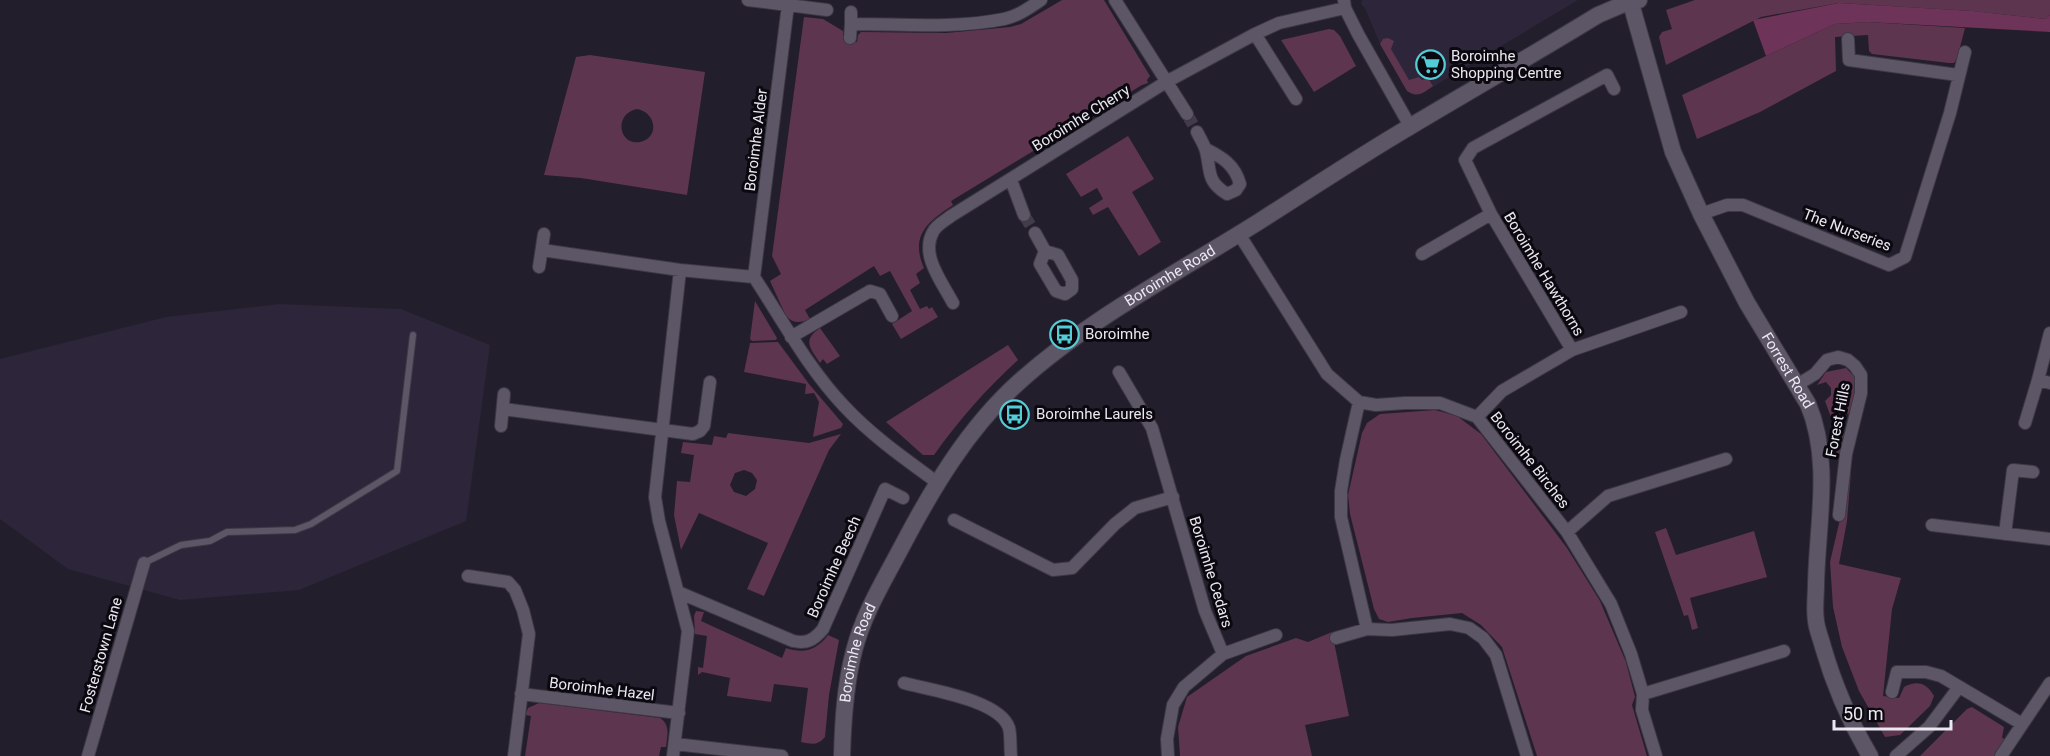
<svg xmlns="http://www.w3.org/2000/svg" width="2050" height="756" viewBox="0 0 2050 756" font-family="Roboto,sans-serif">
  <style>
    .built { fill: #2d2539 }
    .green { fill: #5d354e; fill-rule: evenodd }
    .forest { fill: #6d3358 }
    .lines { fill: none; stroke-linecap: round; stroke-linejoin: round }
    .street-tunnel { stroke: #413c4a; stroke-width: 12; stroke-dasharray: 12 6; stroke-linecap: butt }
    .lane-casing { stroke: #3e3845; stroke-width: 8 }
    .street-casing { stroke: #3e3845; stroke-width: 14 }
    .secondary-casing { stroke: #3e3845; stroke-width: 18 }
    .lane { stroke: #5d5667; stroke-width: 6 }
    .street { stroke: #5d5667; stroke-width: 12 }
    .secondary { stroke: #5d5667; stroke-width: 16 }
    .labels { text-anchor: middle; stroke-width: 6; stroke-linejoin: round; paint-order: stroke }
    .poi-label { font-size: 15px; fill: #ebe8f2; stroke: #0b090f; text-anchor: start }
    .street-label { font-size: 15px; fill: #ebe8f2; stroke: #0b090f }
  </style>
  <rect width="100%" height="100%" fill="#231e2c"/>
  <!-- built -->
  <path class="built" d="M1362,0h216l-157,94 -7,1 -7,-4 -27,-47 -15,-36 -4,-4z
    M280,304l121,5 89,36 -24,176 -167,69 -119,10 -112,-31 -68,-50v-160l166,-42z"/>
  <!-- green -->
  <path class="green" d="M1062,0h42l46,76 -3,4 1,3 -6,2 -191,116 2,4c-26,17 -43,31 -29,63l-8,6 4,9 -10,7 10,19 7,-3 2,3 3,-2 6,10 -37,22 -9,-15 20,-13 -22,-40 -10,5 -6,-10 -69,44 5,9c-10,4 -16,5 -24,-3l-16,-35 11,-7 -9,-18 32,-239 19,2 20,12v9l14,2 1,-7 3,-3 85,1 64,-6 11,-3z
    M1695,0h355v15l-5,4 -73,-8 -133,-8 -78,14 -95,48 -7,-28 3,-5 10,-3 -6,-19z
    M1868,22l97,6 -8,31 -3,4h-5l-77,-9 -3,-3 -1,-16 -33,2 1,34 -76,41 -63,27 -15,-44 153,-71z
    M1329,29l5,1 6,6 16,30 -42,26 -33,-52z
    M1388,38l6,3 -3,8 18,31 10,-3 3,3 6,-2 5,8c-10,7 -15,12 -26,5l-27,-47 3,-5z
    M590,55l115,17 -18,123 -106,-17 -37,-3 32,-118zM637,109c19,3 23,29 3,33 -21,4 -27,-28 -3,-33z
    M1128,136l26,43 -22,13 29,50 -22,14 -31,-49 -15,8 -4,-7 14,-9 -6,-11 -16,9 -15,-23z
    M755,301l22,37 -1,2 -24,1 -2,-2z
    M820,328l20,28 -13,8 -4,-5 -3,4c-10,-15 -18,-23 0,-35z
    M778,342l31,42 34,40 -2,4 -28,9 6,-35 -5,-9 -9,1 1,-10 -62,-12 6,-29z
    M1008,345l10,15c-32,29 -59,60 -84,95h-11l-37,-33z
    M1846,368l9,9 2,10 -7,27 -9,-2 -5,19 9,3 -5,22 -3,1 -5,-37 -7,-19 6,-6v-7l-5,-6 -9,3 9,-13z
    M1435,410l22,6 24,18 86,114 33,53 26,61 9,35 -3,8 15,51h-110l-35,-109 -21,-22 -19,-12 -50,5 -24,4 -9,-3 -5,-10 -24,-95 -2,-19 14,-62 5,-10 13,-9z
    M728,433l81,10 32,-9 -12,16 -65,146 -17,-7 21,-46 -69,-30 -18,37 -7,-35 3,-34 13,1 4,-27 -13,-2 2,-11 29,3 2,-9 12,2zM744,470l8,3 5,7 -2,9 -9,7 -12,-4 -4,-7 5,-12z
    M1851,472l-4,49 -8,43 62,14 -9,31 -9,87 16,2 5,-11c13,-7 23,-4 30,9l-4,10 -30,29 -15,2 -26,-46 -17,-44 -9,-40 -3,-45z
    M1666,528l10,27 78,-24 13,46 -77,21 8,30 -6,2 -4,-15 -4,1 -29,-84z
    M696,611l8,1 -3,9 81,37 4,-10c18,6 31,2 42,-13l11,5 -10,55 -4,42c-8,9 -13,7 -24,5l7,-54 -34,-4 -3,18 -44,-6 3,-18 -28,-6 -4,3v-8l5,1 4,-32 -12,-2 -1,-18z
    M1332,632l17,84 -44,9 7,31h-132l-2,-29 9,-30 59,-41 50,-18 12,4z
    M539,703l121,15c11,7 7,18 6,29h-5l-2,9h-134l6,-40 -6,-1 3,-7z
    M1972,707l32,20 -2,11 3,1 -11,17h-74l47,-47z"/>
  <!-- forest -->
  <path class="forest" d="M1839,3l134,8 72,8 5,-4v17l-182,-10 -33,2 -69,32 -13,-36z"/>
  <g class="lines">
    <!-- street-tunnel -->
    <path class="street-tunnel" d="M1187,114l10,18
      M1024,215l11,18"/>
    <defs>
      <path id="lane" d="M144,563l37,-18 29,-4 17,-9 68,-2 16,-6 86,-53 16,-136"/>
      <path id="street" d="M748,0l79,10
        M1115,0l72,114
        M1344,0l1,8 13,26 52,92
        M851,12v12c50,0 103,5 153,-5 14,-3 25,-11 37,-19
        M1255,34l41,65
        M850,38l1,-14
        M1848,39l1,21 109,15
        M1197,132c3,6 7,12 9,19 5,20 0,30 21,43l9,-4 4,-6c-5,-19 -18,-27 -34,-35
        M1011,180l13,35
        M1701,214l26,-9h16l146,60 16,-8 45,-144 15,-61
        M1035,233l10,18 13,4 14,25v9l-7,5 -9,-3 -16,-27 5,-13
        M1239,234l88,140 32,28 17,3 29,-2h35l37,14 90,115 44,72 20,50 12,40 -1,16 14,46
        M542,250l138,20 74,7c29,44 54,91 90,129 28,30 61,53 94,77
        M1422,254l69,-40
        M539,267l5,-33
        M754,277l34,-272
        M953,303c-11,-21 -33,-48 -20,-71 3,-7 13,-12 18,-16l215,-134 89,-48 24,-11 66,-15
        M2050,333l-12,47 12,3
        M791,337l79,-46 10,3 12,22
        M1572,350l-81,-136 -26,-54 8,-12 134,-73 7,14
        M1119,372l33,56 53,183 18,43
        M1797,385l18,-11 12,-14 11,-3 10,3 7,6 6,9v18l-15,61 -7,61
        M1359,402l-13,58 -5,31v26l26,112
        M503,409l190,25 7,-3 4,-5 6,-44
        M1477,417l25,-26 70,-41 109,-38
        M2025,423l13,-43
        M501,426l3,-32
        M954,520l99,50 19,-2 43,-44 20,-16 38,-11
        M1932,525l118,14
        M1567,532l41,-36 118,-37
        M2005,534l8,-64 20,2
        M468,576l40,6 7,8 8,20 6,24 -15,122
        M678,592l115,49c14,3 21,-1 30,-12l62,-140 18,9
        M1336,638l31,-9 25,1 58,-6 19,4 14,10 13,17 31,101
        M904,683c26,7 96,17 105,45 2,8 1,19 2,28
        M1892,692l5,-20h29l15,4 81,48
        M521,694l158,19
        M1643,694l141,-43
        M675,744l107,12
        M88,756l56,-193
        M673,756l15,-125 -29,-110 -4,-24 25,-227
        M1168,756l-1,-17 6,-34 11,-18 39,-33 53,-19
        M1896,756l33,-29 30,-40
        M2001,756l49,-73"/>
      <g id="secondary">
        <path id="s1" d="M1630,0l43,152 28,62 46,89 61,101c24,57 9,121 8,181 0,11 -2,24 0,36 1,9 5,18 7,26 11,38 27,75 47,109"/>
        <path id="s2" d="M842,756c1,-35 3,-71 12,-105 9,-36 29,-69 46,-101 32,-61 67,-121 119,-168 71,-64 160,-110 241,-161 50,-32 100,-65 151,-95 62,-37 125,-73 187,-111l33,-14 8,-1"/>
      </g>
    </defs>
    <!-- lane casing -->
    <use href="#lane" class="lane-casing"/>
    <!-- street casing -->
    <use href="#street" class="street-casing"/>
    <!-- secondary casing -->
    <use href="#secondary" class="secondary-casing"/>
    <!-- lane -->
    <use href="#lane" class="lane"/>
    <!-- street -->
    <use href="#street" class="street"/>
    <!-- secondary -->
    <use href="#secondary" class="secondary"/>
  </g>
  <!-- icons -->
  <defs>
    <symbol id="supermarket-ring" viewBox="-11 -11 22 22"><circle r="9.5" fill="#0b090f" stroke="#52ccd6" stroke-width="1.5"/><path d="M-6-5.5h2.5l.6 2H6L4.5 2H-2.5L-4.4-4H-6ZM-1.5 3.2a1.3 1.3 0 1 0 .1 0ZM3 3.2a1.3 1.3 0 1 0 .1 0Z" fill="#52ccd6"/></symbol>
    <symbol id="bus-ring" viewBox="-11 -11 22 22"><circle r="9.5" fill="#0b090f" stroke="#52ccd6" stroke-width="1.5"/><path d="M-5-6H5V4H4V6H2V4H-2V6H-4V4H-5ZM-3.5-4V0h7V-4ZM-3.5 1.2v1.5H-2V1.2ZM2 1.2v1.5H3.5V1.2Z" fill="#52ccd6"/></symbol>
  </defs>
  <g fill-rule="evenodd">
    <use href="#supermarket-ring" x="1414" y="48" width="33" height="33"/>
    <use href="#bus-ring" x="1048" y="318" width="33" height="33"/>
    <use href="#bus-ring" x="998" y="398" width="33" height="33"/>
  </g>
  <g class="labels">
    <!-- poi labels -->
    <g class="poi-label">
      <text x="1451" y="61">Boroimhe<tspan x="1451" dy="17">Shopping Centre</tspan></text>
      <text x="1085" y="339">Boroimhe</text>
      <text x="1036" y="419">Boroimhe Laurels</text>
    </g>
    <!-- street labels -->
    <g class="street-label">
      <text transform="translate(1081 118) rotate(-32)" y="5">Boroimhe Cherry</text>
      <text transform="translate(756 140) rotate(-83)" y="5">Boroimhe Alder</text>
      <text transform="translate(1847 230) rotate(21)" y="5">The Nurseries</text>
      <text transform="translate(1544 274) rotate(59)" y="5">Boroimhe Hawthorns</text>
      <text dy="5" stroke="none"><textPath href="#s2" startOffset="609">Boroimhe Road</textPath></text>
      <text dy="5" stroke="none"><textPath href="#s1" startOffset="405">Forrest Road</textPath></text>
      <text transform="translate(1838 420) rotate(-79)" y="5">Forest Hills</text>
      <text transform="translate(1530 460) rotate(52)" y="5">Boroimhe Birches</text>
      <text transform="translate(834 567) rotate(-66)" y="5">Boroimhe Beech</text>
      <text transform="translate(1211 572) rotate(73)" y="5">Boroimhe Cedars</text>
      <text dy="5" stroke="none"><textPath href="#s2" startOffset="105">Boroimhe Road</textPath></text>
      <text transform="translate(101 655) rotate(-74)" y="5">Fosterstown Lane</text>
      <text transform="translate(602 689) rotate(7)" y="5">Boroimhe Hazel</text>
    </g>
  </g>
  <!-- scale -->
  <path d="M1834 720v9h117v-9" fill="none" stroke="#ebe8f2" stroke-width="3"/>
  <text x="1843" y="720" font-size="18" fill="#ebe8f2" stroke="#0b090f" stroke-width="4.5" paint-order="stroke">50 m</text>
</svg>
